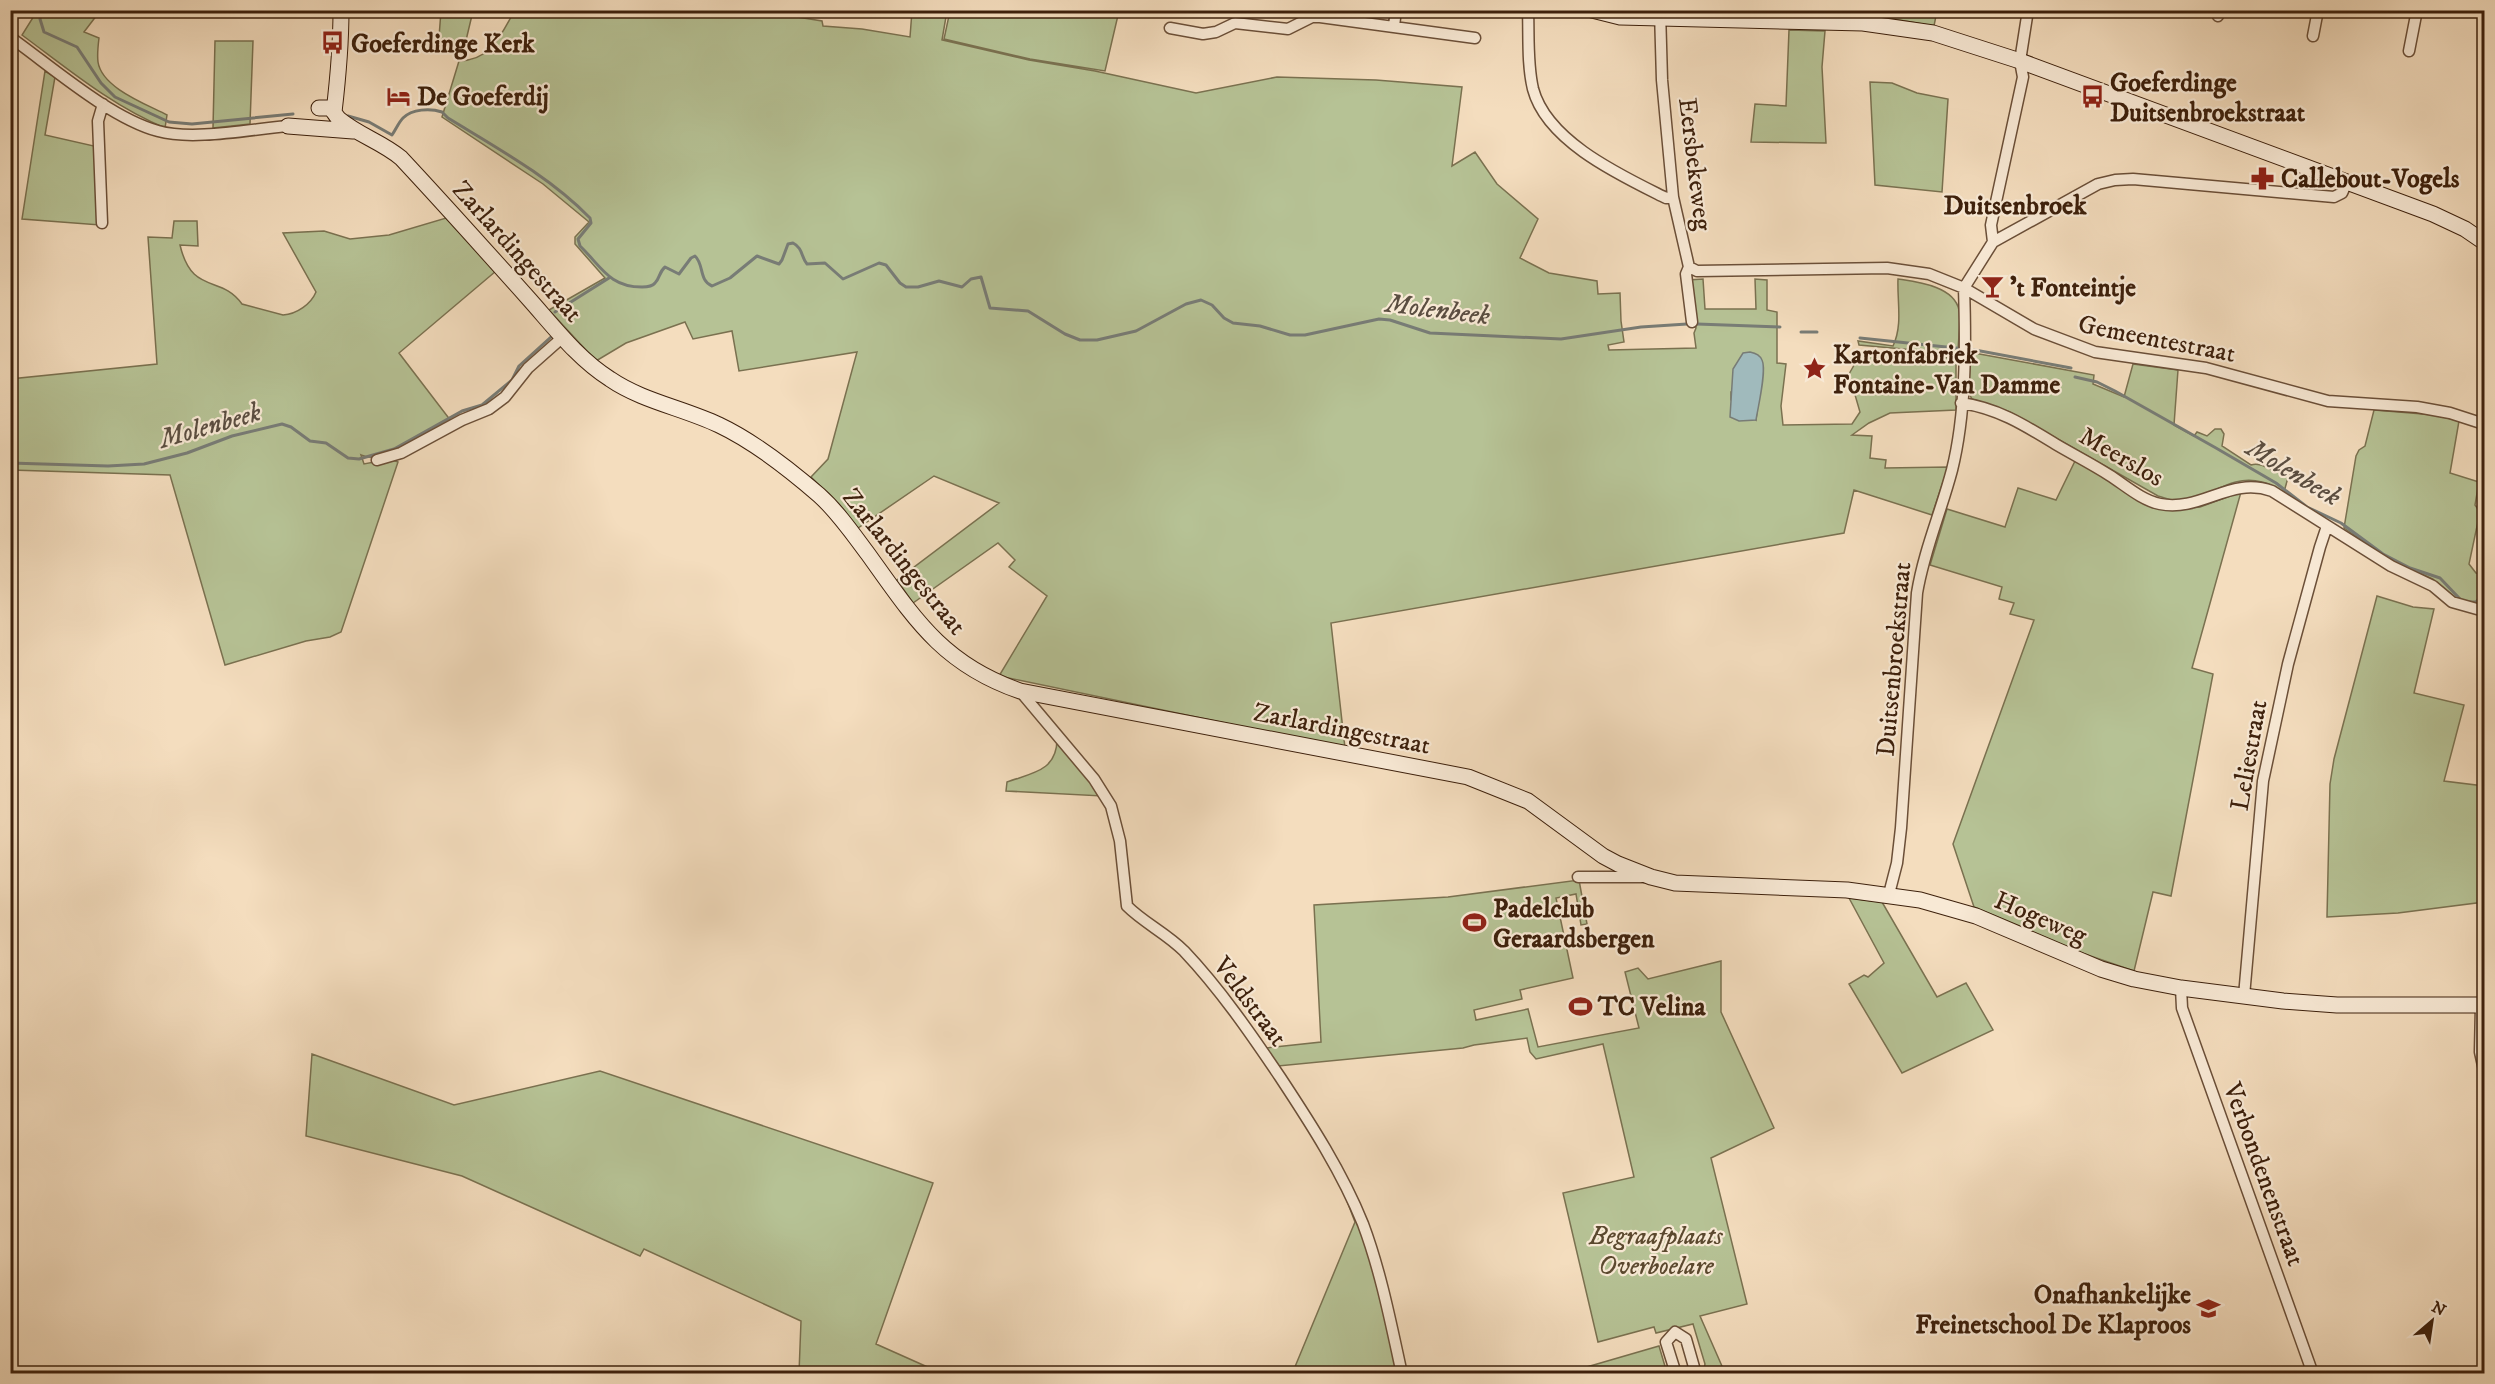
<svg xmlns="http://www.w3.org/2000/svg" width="2495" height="1384" viewBox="0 0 2495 1384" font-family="'IM FELL DW Pica',serif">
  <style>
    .green { fill: #b6c295; stroke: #7a7150; stroke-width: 1.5; fill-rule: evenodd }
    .water { fill: #a0babc; stroke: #787c76; stroke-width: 1.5 }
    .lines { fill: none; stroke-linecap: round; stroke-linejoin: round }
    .stream { stroke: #787c76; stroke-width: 3 }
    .street-casing { stroke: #6b4f38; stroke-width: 13 }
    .secondary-casing { stroke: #3d200c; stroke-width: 17 }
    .street { stroke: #f8e9d5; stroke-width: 10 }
    .secondary { stroke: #f8e9d5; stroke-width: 15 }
    .labels { text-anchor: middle; stroke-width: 4.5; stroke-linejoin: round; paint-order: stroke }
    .poi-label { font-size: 26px; font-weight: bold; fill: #3d200c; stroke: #f8e9d5; text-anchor: start }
    .street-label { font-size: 26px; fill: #3d200c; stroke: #f8e9d5 }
    .park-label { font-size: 26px; font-style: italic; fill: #5b482e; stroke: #f8e9d5 }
    .neighbourhood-label { font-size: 27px; font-weight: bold; fill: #3d200c; stroke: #f8e9d5 }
    .water-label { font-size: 27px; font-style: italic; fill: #5b4e41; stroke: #f8e9d5 }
  </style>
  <rect width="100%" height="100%" fill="#f4ddbe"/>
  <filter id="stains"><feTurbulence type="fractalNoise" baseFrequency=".00333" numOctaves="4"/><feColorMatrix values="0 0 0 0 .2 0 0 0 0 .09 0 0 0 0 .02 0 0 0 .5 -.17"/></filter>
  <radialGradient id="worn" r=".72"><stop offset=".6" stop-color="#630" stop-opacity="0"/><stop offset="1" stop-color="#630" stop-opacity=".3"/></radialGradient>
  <!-- green -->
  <path class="green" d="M515,10l264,1 -1,3 44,7 1,5 39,3 48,8 2,-26h35l-5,29 87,20 66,11 101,22 81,-16 99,3 86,7 -10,79 23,-14 22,32 41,35 -18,39 29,15 48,8 1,13 22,-1 1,28 3,21 -16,3 1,5 87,-2 -2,-15 2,-5 -8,-48 15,-1 2,30h51l-1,-30 12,1v30l10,2v51l9,1 -5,42 2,19 69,-1 8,-12 -11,-38 8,-14 10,-5 89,3v52l-66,3 -21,10 -17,12 20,1 -2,22 16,2 -1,8 63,-1 -16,48 -78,-25 -10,43 -513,90 14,125 -346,-72 48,-80 -38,-29 6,-7 -17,-17 -85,60 -16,-23 102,-77 -65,-27 -76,52 -23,-27 -24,-24 17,-18 29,-107 -118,19 -7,-40 -39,8 -8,-17 -59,21 -30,18 -47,-51 56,-32 -30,-34v-7l14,-15 -46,-38 -101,-67 17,-56c33,-1 41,-25 56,-51zM1731,392l28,2 -3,26 -25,-20z
    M37,11h83h-20l-16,21 15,6c-1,8 -2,16 -1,24 4,26 48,42 69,53l-2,13c-53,-22 -97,-59 -143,-93z
    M441,11h32l-10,42 -25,-3z
    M950,11v-1l169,1 -14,60 -75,-12 -86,-20z
    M1876,11h61l-3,15 -58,-10z
    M1789,30l36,1 -3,36 4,76 -75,-1 4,-38 31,2z
    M215,41h38l-3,83 -37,4z
    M45,71l10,6 -10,58 49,11 6,79 -78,-6z
    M1870,82l22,1 25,10 31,6 -6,93 -67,-7z
    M446,218l50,53 -97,82 52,68c-21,11 -68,45 -90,34l3,9 26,-5 8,3 -57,170 -11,5 -24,4 -81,24 -55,-190 -159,-5 -1,-91 147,-15 -9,-127 24,1 2,-17h23l1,25 -18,-1c12,51 41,29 62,59l41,11c14,-1 28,-11 33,-23l-33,-59 41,-2 26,8 39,-4z
    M1898,279c19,3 56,7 61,31 2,13 -1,30 -1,44l-99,-9 -1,-4 35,5c10,-21 4,-45 5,-67z
    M1974,353l120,22 -1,9 31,13 9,-33 45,6 -4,55 20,11 3,-4 10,4 8,-7h6l3,5 -2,12 29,19c13,-4 24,11 38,9l-5,18c-7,-3 -14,-9 -22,-10 -32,-8 -50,15 -77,19 -8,2 -19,-3 -27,-5l-148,-84 -38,-13 -3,-5 -2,-40z
    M2374,410l61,5 24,6 -9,52 29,9 -4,23 5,7 -11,52 7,9 8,2v22l-7,7h-14l-17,-11 -13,-14 -43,-20 -46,-31 12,-72 3,-6 6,-4z
    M2076,459l95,51 29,-3 41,-15 -49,176 21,6 -42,222 -18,-4 -19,79 -55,-19 -105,-45 -21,-63 81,-224 -24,-6 4,-11 -15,-4 3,-12 -72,-22 17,-56 58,18 13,-39 38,12z
    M2377,596l36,11 21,2 -20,84 50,12 -20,76 40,5v116l-86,11 -71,4 3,-133 4,-25z
    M1057,739l45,57 -96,-5 1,-9c25,-9 50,-11 50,-43z
    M1579,880l8,44 -6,1 -5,-31 -20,4 17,80 -53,12 2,9 -48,11 2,10 52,-11 10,38 101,-19 -14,-56 13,-4 10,11 73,-18v51l53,116 -63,30 36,146 -47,12 25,57h-22l2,-9 -12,-40 -37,9 -2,-6 -56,15 -35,-149 71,-16 -31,-133 -67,15 -6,-7 -3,-14 -53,7 -11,3 -185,18 -12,-18 55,-6 -7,-137 134,-8z
    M1849,898l33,4 55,95 29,-14 27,47 -91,43 -53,-89 15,-9 4,2 16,-14z
    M312,1054l142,51 146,-34 333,112 -57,161 65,29h-142l2,-52 -157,-72 -4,7 -178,-80 -156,-40z
    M1351,1200l22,58 27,115 -108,1 63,-152 -8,-21z
    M1659,1346l8,27h-101z"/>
  <!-- water -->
  <path class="water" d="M1750,352c5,1 10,3 12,8 5,10 -4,47 -6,60l-17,1 -9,-4 3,-48 10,-16z"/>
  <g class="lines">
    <!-- stream -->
    <path class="stream" d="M42,10l-2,9 4,13 33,15 24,36 14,14 54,25 23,2 101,-10
      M348,116l21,6 23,13c4,-6 7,-13 11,-17 9,-9 27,-10 39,-6l6,6c49,30 102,59 142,100l1,5 -13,16 2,7c21,20 29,41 62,41 4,0 10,0 13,-4 5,-5 4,-11 10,-16l14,7 12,-16 4,-2c9,8 4,25 17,30l18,-8 27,-22 22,8 3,-4 6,-16 5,-1c10,5 8,14 14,21l18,-1 18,16 36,-16 7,2 14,18 6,4h12l21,-6 23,6 9,-8 10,-2 9,31 38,3 37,23 15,6h17l39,-9 50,-27 15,-4 11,5 12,13 9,5 27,3 30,9h15l74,-16 11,1 40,13 131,6 80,-12 46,-3
      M555,312l54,-34
      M1697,324l83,3
      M1801,332h16
      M1860,338l115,12 96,18
      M2075,377l22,5 18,9 101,57 60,35 31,24 34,16 42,31 27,14 30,10 20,21
      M10,463l98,3 36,-2 43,-11 45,-17 50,-12 9,3 19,14 16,2 22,15 11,1 35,-10 68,-38 20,-6 30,-25 7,-14 32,-29
      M2469,602h7l8,-9"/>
    <defs>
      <path id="street" d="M1528,10c1,26 -1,54 5,79 14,53 89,87 133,109l7,-1
        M1660,11l2,69 11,117 16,70 -3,7 6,48
        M2218,16l1,-6
        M1394,26l2,-16
        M1170,28l33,6 13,-2 19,-9 53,6 24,-12h8l155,21
        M2313,36l5,-26
        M10,37c42,30 100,81 148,94 35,10 93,-2 130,-5
        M2409,51l8,-41
        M102,223l-4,-102 5,-17
        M1993,242l-2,-17 32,-148 -3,-16 8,-51
        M1689,267l8,4 190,-3 42,6 35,14 70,41 61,23 111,16 122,33 89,6 33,6 34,11
        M1964,288l29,-46 105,-58 17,-4 18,-1 201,18 8,-4 5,-11
        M1961,403c37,5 65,23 96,42 17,10 35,19 52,30 16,10 32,25 51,29 42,8 70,-28 112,-13l119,75 42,20 19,16 32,9
        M377,460l24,-7 61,-33 27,-11 16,-12 23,-29 35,-31
        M1020,691l74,88 17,27 9,35 7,65c17,17 39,27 57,45 36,38 67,83 96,126 31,47 62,95 83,147 18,48 28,100 39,150
        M1578,877h66
        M1889,894l8,-31 4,-35 16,-235c7,-43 24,-81 35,-123 14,-56 14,-124 12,-182
        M2181,988l1,20 131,366
        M2244,996l19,-215 25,-117 32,-117 7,-21
        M2481,1005l-1,47 4,18
        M1676,1374l-10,-32 9,-10 11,7 8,28 -2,7"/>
      <path id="secondary" d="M1592,10l28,7 243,6 70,10 87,28 413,153 32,15 19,13
        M319,108h11c4,3 5,7 9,11 19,16 43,23 62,39 43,46 86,94 128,141 25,28 49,60 81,80 32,22 73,29 109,46 36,17 70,44 100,70 19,17 34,39 49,59 46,64 74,110 152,137l448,86 60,24 75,55 15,8 33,13 24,6 172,7 73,10 56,16 125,53 33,10 47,9 102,13 54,4h147
        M334,112c4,-34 7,-67 7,-102
        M288,126l65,5"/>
    </defs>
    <!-- street casing -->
    <use href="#street" class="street-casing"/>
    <!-- secondary casing -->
    <use href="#secondary" class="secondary-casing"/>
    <!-- street -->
    <use href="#street" class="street"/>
    <!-- secondary -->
    <use href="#secondary" class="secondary"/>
  </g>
  <!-- icons -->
  <defs>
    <symbol id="bus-bare" viewBox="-9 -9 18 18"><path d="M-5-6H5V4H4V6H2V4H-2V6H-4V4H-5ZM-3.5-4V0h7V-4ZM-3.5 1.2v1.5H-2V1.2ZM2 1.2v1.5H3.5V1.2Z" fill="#8f2418" stroke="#f8e9d5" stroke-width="2.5" paint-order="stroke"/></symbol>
    <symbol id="hotel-bare" viewBox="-9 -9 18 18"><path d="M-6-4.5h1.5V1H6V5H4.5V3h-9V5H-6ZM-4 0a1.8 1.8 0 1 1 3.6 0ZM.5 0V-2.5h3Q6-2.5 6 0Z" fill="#8f2418" stroke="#f8e9d5" stroke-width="2.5" paint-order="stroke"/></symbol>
    <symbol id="pharmacy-bare" viewBox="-9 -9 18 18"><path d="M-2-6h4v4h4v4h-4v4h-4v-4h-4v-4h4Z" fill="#8f2418" stroke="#f8e9d5" stroke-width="2.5" paint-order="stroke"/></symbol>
    <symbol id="bar-bare" viewBox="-9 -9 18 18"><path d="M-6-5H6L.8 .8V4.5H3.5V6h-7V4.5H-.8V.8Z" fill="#8f2418" stroke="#f8e9d5" stroke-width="2.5" paint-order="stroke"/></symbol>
    <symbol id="sight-bare" viewBox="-9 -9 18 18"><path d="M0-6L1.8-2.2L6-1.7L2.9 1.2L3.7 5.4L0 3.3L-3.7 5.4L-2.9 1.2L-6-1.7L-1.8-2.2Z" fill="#8f2418" stroke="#f8e9d5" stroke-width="2.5" paint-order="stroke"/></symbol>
    <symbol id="stadium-bare" viewBox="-9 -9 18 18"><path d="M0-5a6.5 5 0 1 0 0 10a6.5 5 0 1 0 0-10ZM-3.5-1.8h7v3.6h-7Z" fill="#8f2418" stroke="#f8e9d5" stroke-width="2.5" paint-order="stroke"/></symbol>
    <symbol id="school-bare" viewBox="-9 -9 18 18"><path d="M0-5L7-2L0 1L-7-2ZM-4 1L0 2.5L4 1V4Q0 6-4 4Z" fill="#8f2418" stroke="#f8e9d5" stroke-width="2.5" paint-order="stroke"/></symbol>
  </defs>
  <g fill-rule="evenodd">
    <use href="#bus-bare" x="316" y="26" width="33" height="33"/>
    <use href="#hotel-bare" x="382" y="80" width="33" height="33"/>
    <use href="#bus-bare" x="2076" y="80" width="33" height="33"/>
    <use href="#pharmacy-bare" x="2246" y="162" width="33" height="33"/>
    <use href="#bar-bare" x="1976" y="270" width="33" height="33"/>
    <use href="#sight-bare" x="1798" y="352" width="33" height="33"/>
    <use href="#stadium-bare" x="1458" y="906" width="33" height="33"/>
    <use href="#stadium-bare" x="1564" y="990" width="33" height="33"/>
    <use href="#school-bare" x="2192" y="1292" width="33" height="33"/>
  </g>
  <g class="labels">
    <!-- poi labels -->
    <g class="poi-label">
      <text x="351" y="52">Goeferdinge Kerk</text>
      <text x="2110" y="91">Goeferdinge<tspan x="2110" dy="30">Duitsenbroekstraat</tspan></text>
      <text x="417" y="105">De Goeferdij</text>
      <text x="2281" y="187">Callebout-Vogels</text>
      <text x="2010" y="296">'t Fonteintje</text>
      <text x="1833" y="363">Kartonfabriek<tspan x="1833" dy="30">Fontaine-Van Damme</tspan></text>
      <text x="1493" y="917">Padelclub<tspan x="1493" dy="30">Geraardsbergen</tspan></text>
      <text x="1598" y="1015">TC Velina</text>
      <text x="2191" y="1303" text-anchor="end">Onafhankelijke<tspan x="2191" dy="30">Freinetschool De Klaproos</tspan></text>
    </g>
    <!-- street labels -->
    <g class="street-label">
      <text transform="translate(1696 164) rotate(83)" y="9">Eersbekeweg</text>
      <text transform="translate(518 251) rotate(48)" y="9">Zarlardingestraat</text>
      <text transform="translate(2157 338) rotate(11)" y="9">Gemeentestraat</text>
      <text transform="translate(2122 456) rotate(30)" y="9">Meerslos</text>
      <text transform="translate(905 561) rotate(51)" y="9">Zarlardingestraat</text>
      <text transform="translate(1893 659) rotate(-85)" y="9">Duitsenbroekstraat</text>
      <text transform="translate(1342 728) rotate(11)" y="9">Zarlardingestraat</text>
      <text transform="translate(2248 755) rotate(-80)" y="9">Leliestraat</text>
      <text transform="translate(2041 917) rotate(23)" y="9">Hogeweg</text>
      <text transform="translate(1251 1001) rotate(53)" y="9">Veldstraat</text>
      <text transform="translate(2265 1174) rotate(70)" y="9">Verbondenenstraat</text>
    </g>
    <!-- park labels -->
    <g class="park-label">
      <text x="1656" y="1244">Begraafplaats<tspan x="1656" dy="30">Overboelare</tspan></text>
    </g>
    <!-- neighbourhood labels -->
    <g class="neighbourhood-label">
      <text x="2015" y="214">Duitsenbroek</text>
    </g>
    <!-- water labels -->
    <g class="water-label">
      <text transform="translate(1438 309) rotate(7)" y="9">Molenbeek</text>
      <text transform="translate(210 425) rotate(-16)" y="9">Molenbeek</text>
      <text transform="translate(2294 472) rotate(31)" y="9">Molenbeek</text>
    </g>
  </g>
  <!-- margin -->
  <rect width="2495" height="1384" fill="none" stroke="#f4ddbe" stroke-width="36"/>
  <rect x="12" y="12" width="2471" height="1360" fill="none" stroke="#3d200c" stroke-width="3"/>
  <rect x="18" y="18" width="2459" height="1348" fill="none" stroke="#3d200c" stroke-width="1.5"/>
  <!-- north arrow -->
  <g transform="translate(2432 1321) rotate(29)" stroke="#f8e9d5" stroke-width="4.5" paint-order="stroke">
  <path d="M0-4.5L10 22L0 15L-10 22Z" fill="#3d200c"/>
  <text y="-9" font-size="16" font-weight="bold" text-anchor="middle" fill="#3d200c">N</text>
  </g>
  <rect width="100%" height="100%" filter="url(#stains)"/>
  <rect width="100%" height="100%" fill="url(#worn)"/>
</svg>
